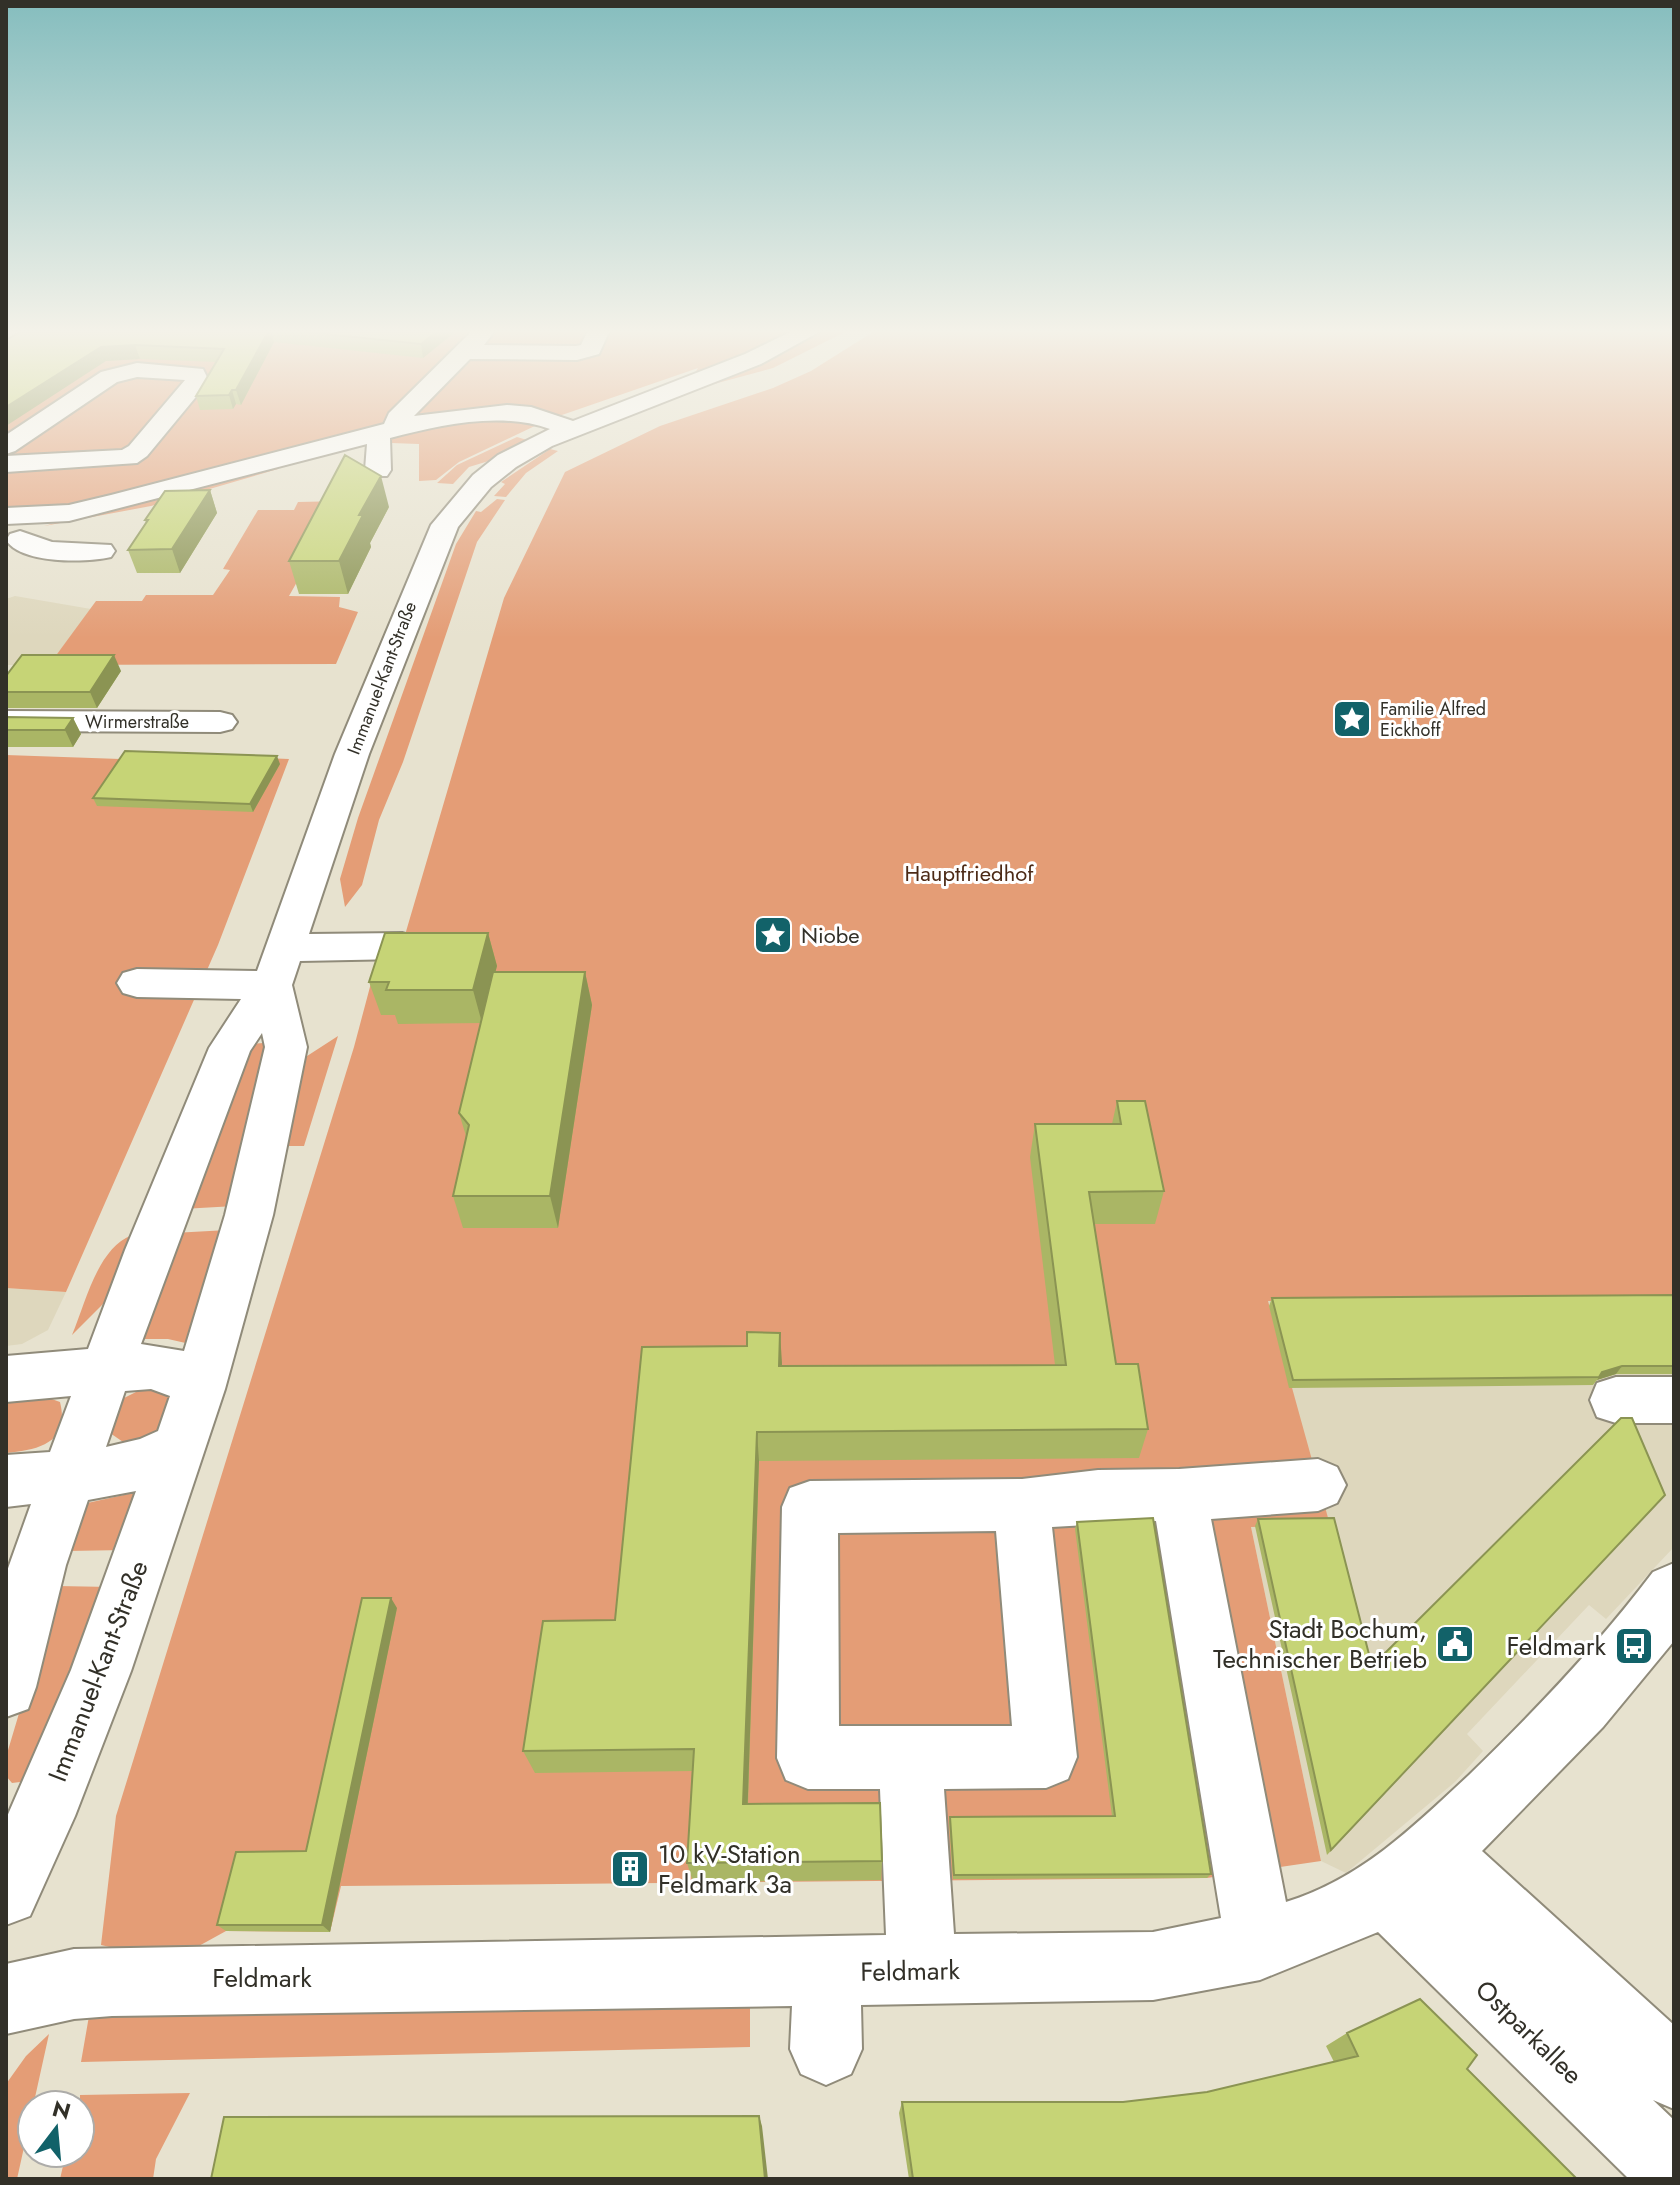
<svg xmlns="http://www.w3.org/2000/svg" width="1680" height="2185" viewBox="0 0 1680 2185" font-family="Jost,sans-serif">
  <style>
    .built { fill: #ded7bd }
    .green { fill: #e49d76 }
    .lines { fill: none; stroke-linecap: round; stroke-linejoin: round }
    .minor-casing { stroke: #908b7a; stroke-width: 4 }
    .minor { fill: #fff; fill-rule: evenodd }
    .wall { fill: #aab665 }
    .shaded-wall { fill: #8b9453 }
    .building { fill: #c6d476; stroke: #8b9453; stroke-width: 2 }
    .labels { text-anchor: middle; stroke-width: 6; stroke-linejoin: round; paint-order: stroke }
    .far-street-label { font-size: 18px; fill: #323028; stroke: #fff }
    .far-poi-label { font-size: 18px; fill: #323028; stroke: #fff; text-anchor: start }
    .park-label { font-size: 22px; fill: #4c2a16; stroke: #fff }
    .poi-label { font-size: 22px; fill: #323028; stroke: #fff; text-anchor: start }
    .near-poi-label { font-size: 26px; fill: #323028; stroke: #fff; text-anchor: end }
    .near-street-label { font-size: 26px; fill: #323028; stroke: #fff }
  </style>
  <rect width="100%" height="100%" fill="#e7e2cf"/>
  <!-- built -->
  <path class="built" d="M15,596l76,13 -42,56h-43v-66z
    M6,1288l60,4 -18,38 -26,14 -16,2z
    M1674,1297v250l-68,72 -17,-14 -122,129 16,17 -28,31 -109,91 -25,-12 -70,-334 78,-2 -62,-224z"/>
  <!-- green -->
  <path class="green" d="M323,332h474l-102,41 3,-5 -139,48 -52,-9 -429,97 -72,4v-164z
    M819,332h26l-72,36 -59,16 46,-18 -3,-2z
    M873,332h801v965l-406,4 62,224 -79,2 70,334 -114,17 -866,8 -11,46 -104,-1 -29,16 -83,1 -13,-3 15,-129 238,-769 25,-94 21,-1 104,-354 61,-126 95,-46 113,-38 38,-17z
    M497,417l42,7 -80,38 -23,18 -17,1v-37l-28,-1 -7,-8z
    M517,437l10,3 -35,20 -23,7 -16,17 -16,-1 20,-18z
    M550,449l8,2 -32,22 -20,24 -12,-1 11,-12 -4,-2z
    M272,465l6,4 -127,37 -107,20z
    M497,499l8,1 -28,42 -74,220 -24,58 -17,65 -17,22 -5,-28 18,-61 98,-274 20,-33 5,1z
    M343,501l-54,95 51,1 -1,10 19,5 -22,52 -287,1 47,-64h46l4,-6h67l17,-25 -7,-1 35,-59h36l4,-8z
    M6,755l254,9 4,-6 25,1 -71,186 -152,347 -60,-4z
    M338,1036l-34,110h-17l17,-88z
    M263,1043l4,3 -32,160 -53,3 69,-165z
    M228,1230l-38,114 -22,-5h-26l31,-106z
    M132,1235l-25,65 -35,35c14,-33 25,-86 60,-100z
    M146,1387l25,5 -8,40 -37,12 -16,-11 8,-32z
    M46,1397l14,5c10,41 -21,48 -54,51v-53z
    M137,1492l-12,58 -58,1 16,-47z
    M57,1586l54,1 -83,194 -16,2 -6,-7v-19z
    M750,2006v41l-669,15 8,-46z
    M49,2034l-32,145h-11v-95l20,-28z
    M190,2093l-34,66 -3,20h-93l6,-26h14v-58z"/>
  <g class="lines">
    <defs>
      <path id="minor" d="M471,332h23l-10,13 92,1 5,-1 6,-13h22l-10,22 -22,6 -107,-1 -56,57 93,-11 24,2 42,14 172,-67 45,-22h29l-58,32 -209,82 -36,21 -25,20 -33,40 -89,227 -60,180 93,-1 14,4 6,9 -6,9 -14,4 -102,2 -8,24 15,62 -34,168 -48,174 -94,282 -56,145 -45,100 -24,9v-106l65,-149 65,-179 -48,9 -22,65 -30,122 -8,22 -22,8v-143l25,-70 -25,3v-52l44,-3 21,-56 -65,6v-46l82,-7 37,-99 84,-202 32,-49 -104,-2 -14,-4 -6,-10 6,-10 14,-4 120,2 78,-217 96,-229 42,-50 25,-20 52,-26c-50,-18 -110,-4 -160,9l1,32 -4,6h-18l-4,-6 2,-26 -298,77 -63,3v-16l63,-3 42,-10 273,-71 5,-11zM262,1033l3,14 -40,168 -41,136 -43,-7 109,-293zM151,1389l19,7 -12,35 -18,8 -34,8 19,-56z
        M137,363l66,6 6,12 -62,75 -10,7 -131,9v-16l116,-6 7,-4 56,-66 -48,-3 -20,5 -102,69 -9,3v-19l95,-63z
        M20,531l32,11 59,3 4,6 -4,6c-25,6 -90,7 -105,-17l4,-6z
        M6,711l214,1 12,3 5,7 -5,7 -12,3 -214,-1z
        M1616,1377h58v46h-58l-19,-6 -7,-17 7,-17z
        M1318,1459l19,8 9,18 -9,18 -19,8 -107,8 75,383c75,-23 127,-75 183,-127 66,-64 129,-130 184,-203l21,-9v78l-71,86 -121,124 192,174v84l-21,-9 21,20v59h-45l-251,-247 -118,48 -107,20 -292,5 1,44 -11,25 -25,11 -25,-11 -11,-25 2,-43 -680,10 -38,3 -68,15v-70l68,-15 812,-14 -6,-146h-72l-22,-9 -9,-22 5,-251 8,-19 20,-7 212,-2 76,-9 81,-1zM1156,1521l65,397 -68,14 -199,2 -10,-145 102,-1 22,-9 9,-22 -25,-230zM996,1531l16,195h-173l-1,-193z"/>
    </defs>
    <!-- minor casing -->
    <use href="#minor" class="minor-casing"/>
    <!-- minor -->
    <use href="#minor" class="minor"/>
  </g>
  <!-- wall -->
  <path class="wall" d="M20,332h435l-32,26 -149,-16 -33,63 -5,-1 -3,5 -33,1 -4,-14 20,-34 -76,-3 -34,2z
    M210,490l7,23 -37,60h-43l-9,-23 18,-27 -1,-3z
    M389,507l-19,36 1,4 -23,47h-49l-10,-33z
    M121,671l-24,37h-91v-32z
    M6,717l67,1 8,16 -8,13h-67z
    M280,764l-27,48 -156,-6 -4,-8z
    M488,933l9,33 -2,6h90l7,33 -34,223h-95l-10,-32 13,-60 -7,-23 22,-90 -83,1 -3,-9h-14l-12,-33z
    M1117,1101l47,90 -9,33h-61l22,140 32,65 -9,29 -380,3 -11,343 134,57 -1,19 -188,2 -6,-19 5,-92 -157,2 -12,-22 92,-131 166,-254 274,-1 -25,-208 5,-33h77z
    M1674,1295v79h-58l-19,6 -4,5 -304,3 -20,-82 3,-8z
    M1665,1495l-338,360 -72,-329 3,-7 114,147z
    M1077,1522l134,352 -4,4 -254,1 -4,-57 1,-5 162,-1 -37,-287z
    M397,1608l-67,324 -104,-1 -9,-6 89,-74z
    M1347,2033l120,36 110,110h-668l-10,-66 3,-11h221l84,-10 127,-30 -8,-16z"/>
  <!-- shaded-wall -->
  <path class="shaded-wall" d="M268,332h3l3,10 -33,63 -5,-15z
    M436,332h19l-32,26 -2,-14z
    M135,345l5,14 -34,2 -100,65v-19l95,-60z
    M232,390l4,14 -3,5 -4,-14z
    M381,476l8,31 -19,36 1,4 -23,47 -9,-33 20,-46z
    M210,490l7,23 -37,60 -8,-24z
    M114,655l7,16 -24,37 -7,-16z
    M73,718l8,16 -8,13 -8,-17z
    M277,756l3,8 -27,48 -3,-8z
    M488,933l9,33 -15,57 -9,-33z
    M585,972l7,33 -34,223 -8,-32z
    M780,1333l2,30 -1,33 -2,-30z
    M1622,1366l-6,8 -19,6 5,-8z
    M757,1432l2,29 -12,363 -4,-20z
    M391,1598l6,10 -67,324 -8,-7z
    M759,2116l3,10 6,53h-3z"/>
  <!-- building -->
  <path class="building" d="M20,332h248l-32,58h-4l-3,5 -33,1 28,-47 -89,-4 -34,2 -95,60v-67z
    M306,332h130l-15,12z
    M345,455l36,21 -22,39h4l-24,46h-50z
    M210,490l-38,59 -44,1 20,-30h-3l20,-29z
    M22,655h92l-24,37h-84v-16z
    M6,717l67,1 -8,12h-59z
    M125,751l152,5 -27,48 -157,-6z
    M385,933h103l-15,57h-87l3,-8h-20z
    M493,972h92l-35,224h-97l16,-71 -10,-12z
    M1117,1101h28l19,90 -75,1 27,172h22l10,65 -391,3 -14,372 137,-1 2,58 -195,2 7,-114 -171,2 20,-130 72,-1 27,-273 105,-1v-14l33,1 -1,33 287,-1 -31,-241h86z
    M1674,1295v71h-52l-20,6 -3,5 -306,3 -21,-82z
    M1621,1418h11l33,77 -334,355 -73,-331 76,-1 38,148z
    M1153,1518l58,356 -257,1 -4,-58 165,-1 -38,-294z
    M362,1598h29l-69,327h-105l19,-73 70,-1z
    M1420,1999l57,56 -10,14 110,110h-664l-11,-77h221l84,-10 151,-36 -11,-23z
    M759,2116l6,63h-554l13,-62z"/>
  <!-- sky -->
  <linearGradient id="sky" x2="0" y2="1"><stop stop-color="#85bdbe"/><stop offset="0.52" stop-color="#f4f2e9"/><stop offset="1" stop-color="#f4f2e9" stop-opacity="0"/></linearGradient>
  <rect width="1680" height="638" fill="url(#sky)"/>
  <!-- icons -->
  <defs>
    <symbol id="sight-square" viewBox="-11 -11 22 22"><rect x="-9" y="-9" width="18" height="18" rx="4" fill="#126269" stroke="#fff"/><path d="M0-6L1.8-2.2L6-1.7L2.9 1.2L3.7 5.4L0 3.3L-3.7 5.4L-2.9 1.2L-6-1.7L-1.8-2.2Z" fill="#fff"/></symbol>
    <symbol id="civic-square" viewBox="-11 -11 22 22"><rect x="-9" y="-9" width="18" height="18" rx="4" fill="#126269" stroke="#fff"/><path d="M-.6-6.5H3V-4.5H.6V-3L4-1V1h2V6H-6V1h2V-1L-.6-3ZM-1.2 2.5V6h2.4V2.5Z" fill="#fff"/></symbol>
    <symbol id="bus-square" viewBox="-11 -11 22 22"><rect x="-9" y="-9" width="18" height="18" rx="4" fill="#126269" stroke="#fff"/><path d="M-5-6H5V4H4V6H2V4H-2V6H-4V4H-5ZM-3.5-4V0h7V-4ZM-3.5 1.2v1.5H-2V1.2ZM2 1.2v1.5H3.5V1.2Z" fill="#fff"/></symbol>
    <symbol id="building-square" viewBox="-11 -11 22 22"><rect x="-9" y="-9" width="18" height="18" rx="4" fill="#126269" stroke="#fff"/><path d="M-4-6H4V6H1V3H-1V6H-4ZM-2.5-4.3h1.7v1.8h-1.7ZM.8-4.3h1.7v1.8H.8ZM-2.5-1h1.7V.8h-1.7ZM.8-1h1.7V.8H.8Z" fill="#fff"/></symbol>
  </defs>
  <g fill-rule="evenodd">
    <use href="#sight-square" x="1330" y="697" width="44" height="44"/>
    <use href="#sight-square" x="751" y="913" width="44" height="44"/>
    <use href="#civic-square" x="1433" y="1622" width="44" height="44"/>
    <use href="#bus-square" x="1612" y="1624" width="44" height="44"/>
    <use href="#building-square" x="608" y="1847" width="44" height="44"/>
  </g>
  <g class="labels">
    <!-- far-street labels -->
    <g class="far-street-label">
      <text transform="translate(382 678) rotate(-69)" y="6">Immanuel-Kant-Straße</text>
      <text x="137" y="728">Wirmerstraße</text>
    </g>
    <!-- far-poi labels -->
    <g class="far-poi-label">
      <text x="1380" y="715">Familie Alfred<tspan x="1380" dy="21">Eickhoff</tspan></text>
    </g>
    <!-- park labels -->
    <g class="park-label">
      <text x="969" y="881">Hauptfriedhof</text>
    </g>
    <!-- poi labels -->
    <g class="poi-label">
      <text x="801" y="943">Niobe</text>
    </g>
    <!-- near-poi labels -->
    <g class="near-poi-label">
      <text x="1427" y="1638">Stadt Bochum,<tspan x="1427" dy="30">Technischer Betrieb</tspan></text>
      <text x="1606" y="1655">Feldmark</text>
      <text x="658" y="1863" text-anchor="start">10 kV-Station<tspan x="658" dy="30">Feldmark 3a</tspan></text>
    </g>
    <!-- near-street labels -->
    <g class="near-street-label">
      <text transform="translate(98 1671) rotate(-69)" y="9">Immanuel-Kant-Straße</text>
      <text transform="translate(910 1971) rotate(-1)" y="9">Feldmark</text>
      <text x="262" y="1987">Feldmark</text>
      <text transform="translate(1529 2032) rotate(44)" y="9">Ostparkallee</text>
    </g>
  </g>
  <!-- border -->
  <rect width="1680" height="2185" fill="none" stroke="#323028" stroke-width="16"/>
  <!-- north arrow -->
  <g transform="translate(56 2129) rotate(16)"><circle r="38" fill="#ffffff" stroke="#adaca9" stroke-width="2"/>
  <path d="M0-6L14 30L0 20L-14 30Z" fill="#126269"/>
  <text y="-12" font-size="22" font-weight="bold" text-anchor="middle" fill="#323028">N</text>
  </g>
</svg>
